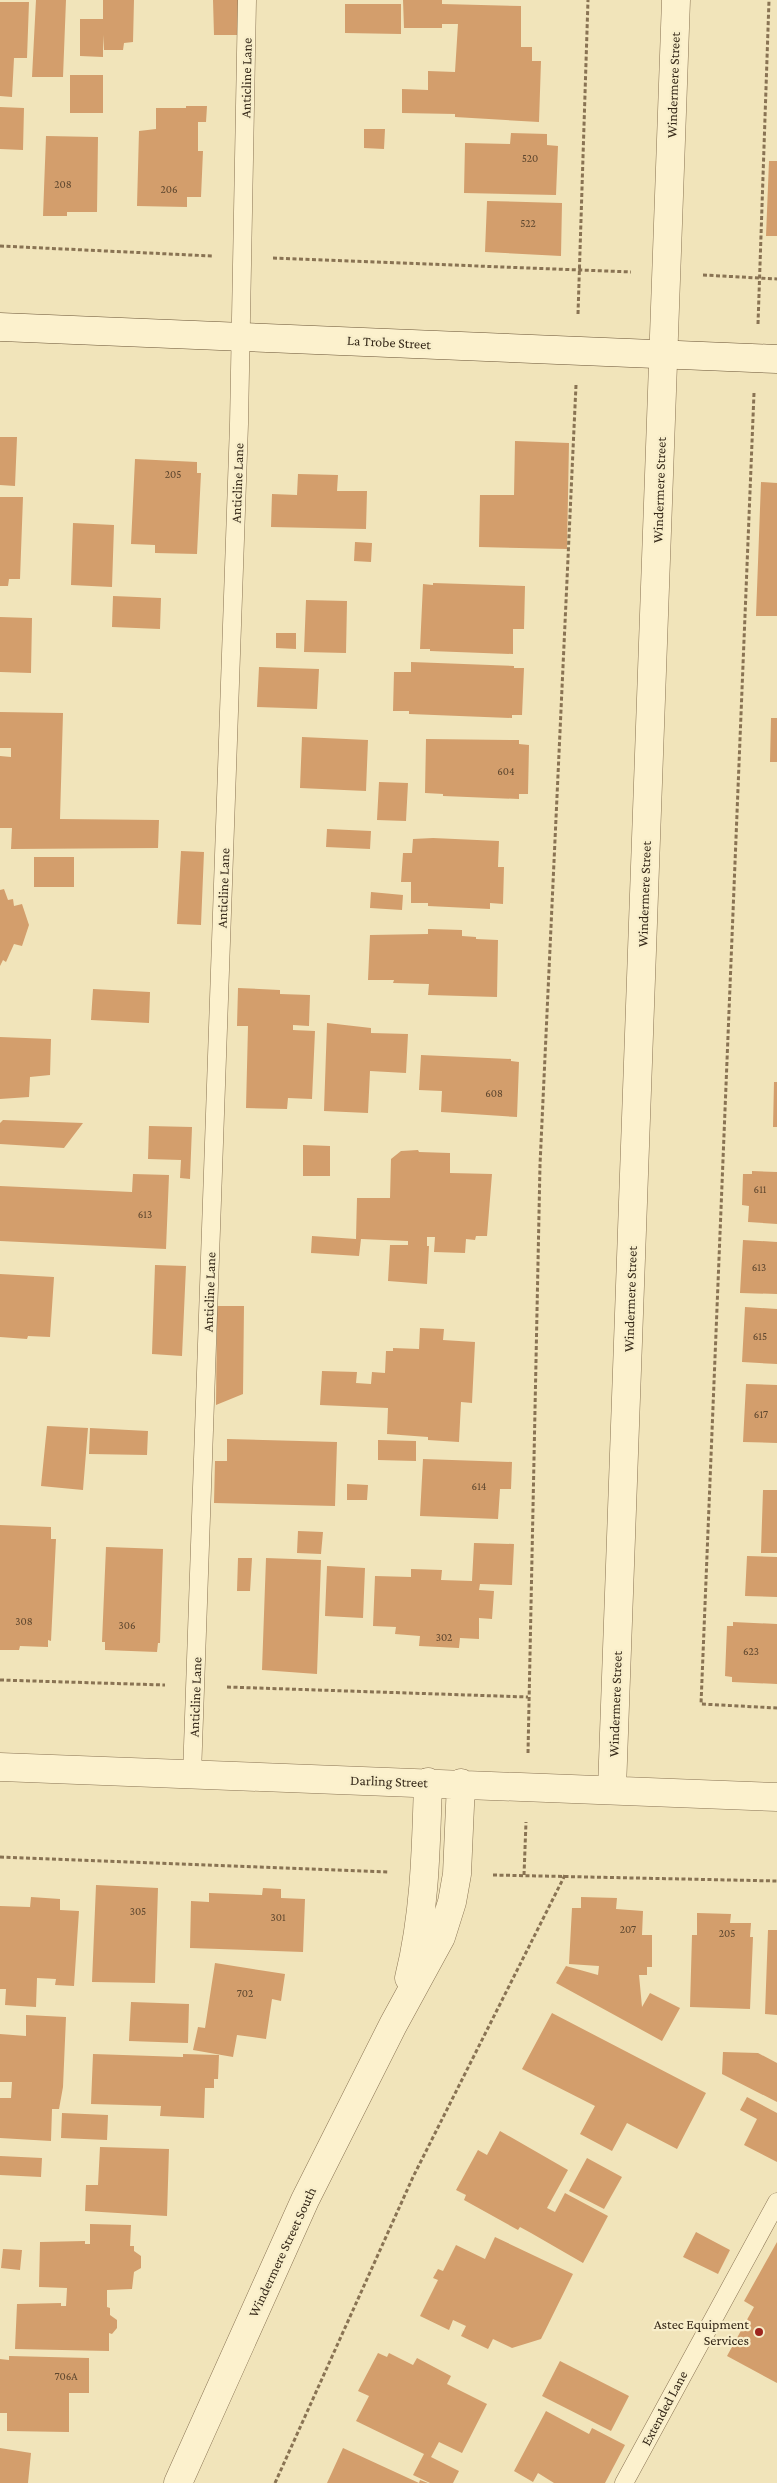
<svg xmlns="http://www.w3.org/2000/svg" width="777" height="2483" viewBox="0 0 777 2483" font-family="'Crimson Pro',serif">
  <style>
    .building { fill: #d39e6c }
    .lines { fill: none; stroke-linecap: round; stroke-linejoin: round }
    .lane-casing { stroke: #897353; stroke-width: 19 }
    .street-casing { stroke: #897353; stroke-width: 29 }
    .secondary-casing { stroke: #6a5436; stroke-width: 29 }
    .path { stroke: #897353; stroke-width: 3; stroke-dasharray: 4 2.5; stroke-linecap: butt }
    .lane { stroke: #fcf1cd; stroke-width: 18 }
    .street { stroke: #fcf1cd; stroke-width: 28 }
    .secondary { stroke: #fcf1cd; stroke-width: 28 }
    .poi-dot { fill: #9d251e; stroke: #f8eeca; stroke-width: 2 }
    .labels { text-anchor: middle; stroke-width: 4.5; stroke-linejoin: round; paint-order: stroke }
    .number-label { font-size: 11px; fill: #5d462e }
    .street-label { font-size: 14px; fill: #362919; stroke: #f8eeca }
    .poi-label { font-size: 14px; fill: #362919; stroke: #f8eeca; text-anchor: end }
  </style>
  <rect width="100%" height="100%" fill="#f1e4ba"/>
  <!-- building -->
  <path class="building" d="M36,0h30l-3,77h-31z
    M103,0h31l-1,42 -9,1 -1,7h-19l-1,-15v22l-23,-1v-37h23z
    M213,0h25l1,35h-25z
    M403,0h39v4l79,2v41h11v14h9l-2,61 -84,-5v-3l-53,-1v-24l26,1v-19l27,1 3,-48h-16v4h-38z
    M0,2h29l-2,56h-13l-2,39 -12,-1z
    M345,4h56v30l-56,-1z
    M70,75h33v38h-33z
    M186,106h21l-1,16h-8v29h5l-2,46h-14v10l-50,-1 2,-75 17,-2v-21h30z
    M0,107l24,1 -1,42 -23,-1z
    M364,129h21l-1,20 -20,-1z
    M511,133l36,1v11l11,1 -2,49 -92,-2 1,-50 45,1z
    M46,136l52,1 -1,75h-30v4h-24z
    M769,161h8v75h-11z
    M487,201l75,2 -1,53 -76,-4z
    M0,437h17l-2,49 -15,-1z
    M515,441l54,2 -2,106 -88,-2 1,-52h34z
    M135,459l62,3v11h4l-4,81 -42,-1v-8l-24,-1z
    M298,474l40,1 -1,16h30l-1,38 -95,-2 1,-33 25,1z
    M761,482l16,1v133h-21z
    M0,497h23l-3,82h-11l-1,7h-8z
    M73,523l41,2 -2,62 -41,-2z
    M355,542l17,1 -1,19 -17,-1z
    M433,583l92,3 -1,43h-11v25l-83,-3v-2h-10l3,-65 10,1z
    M113,596l48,2 -1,31 -48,-2z
    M306,600l41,1 -1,52 -42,-1z
    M0,617l32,1 -1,55 -31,-1z
    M276,633h20v16l-20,-1z
    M411,662l103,4v2h10l-2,47h-10v3l-103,-4v-3h-16l1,-39h17z
    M259,667l60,2 -2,40 -60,-2z
    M0,712l63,1 -3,106 99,1 -1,28 -147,1 1,-21h-12v-72l11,1v-9h-11z
    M771,718h6v44h-7z
    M302,737l66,3 -2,51 -66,-3z
    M426,739l93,1v4l10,1 -1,49h-9v5l-76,-3v-2l-18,-1z
    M379,782l29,1 -2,38 -29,-1z
    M327,829l44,2 -1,18 -44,-2z
    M433,838l66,3 -1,26h6l-1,37 -13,-1v6l-62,-3v-3h-17v-21h-10l2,-29h9l1,-14z
    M181,851l23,1 -3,73 -24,-1z
    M34,857h40v30h-40z
    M4,889l4,11 5,-1 1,7 8,-2 7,21 -7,21 -8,-2 -8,18 -3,-2 -3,6v-76z
    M371,892l32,3 -1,15 -32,-2z
    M428,929l34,1v6l14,1v2l22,1 -1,57 -69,-2 1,-11 -36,-1 1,-3h-26l2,-45 58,-1z
    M238,988l42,2v4l30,1 -1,31 -16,-1v5l22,1 -3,68 -24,-1 -1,11 -41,-1 2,-82h-11z
    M93,989l57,3 -1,31 -58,-3z
    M327,1023l44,5v5l37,1 -2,39 -36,-2 -2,42 -44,-2z
    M0,1037l51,2 -1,36 -20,2 -1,20 -29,2z
    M421,1055l90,4v2l8,1 -2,55 -76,-5 1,-21 -23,-1z
    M774,1082h3v45h-4z
    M3,1120l80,3 -19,25 -64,-4v-21z
    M149,1126l43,1 -2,52 -10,-1 1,-18 -33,-1z
    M303,1145l27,1v30h-27z
    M418,1150l1,2 31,1v20l42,1 -5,62h-11l-1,4 -9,-1 -1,14 -31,-1 1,-15h-8v9h2l-2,38 -39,-3 2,-36h18v-4l-47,-2 -2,17 -48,-3 1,-17 44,3 1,-41h33l1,-39 10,-8z
    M752,1171l25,1v52l-29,-2 1,-16 -7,-1 1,-31h9z
    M133,1174l36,1 -3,74 -166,-8v-55l132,6z
    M743,1240l34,2v52l-37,-1z
    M155,1265l31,1 -4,90 -30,-2z
    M0,1274l54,3 -4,60 -22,-1 -1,3 -27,-2z
    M217,1306h27l-1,88 -27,11z
    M745,1307l32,2v55l-35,-2z
    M420,1328l24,1 -1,11 32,2 -3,61 -11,-1 -2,40 -31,-2v-3l-41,-3 1,-26 -68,-3 2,-34 35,1 -1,11 15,1 1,-12 13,1 1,-22h7v-3l26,1z
    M746,1384l31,1v58l-34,-1z
    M47,1426l41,2 -5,62 -42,-4z
    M90,1428l58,3 -1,24 -58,-1z
    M227,1439l110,3 -2,64 -121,-3 1,-42h12z
    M378,1440l38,1v20l-38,-1z
    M423,1459l89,3 -1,27h-11l-2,30 -78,-3z
    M347,1484l21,1 -1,15h-20z
    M763,1490h14v63h-16z
    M0,1525l51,2v12h5l-5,102 -3,-1v7l-28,-1 -1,4h-19z
    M298,1531l25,1 -2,22 -24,-1z
    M474,1543l40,1 -2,41 -32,-1 -1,6 15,1 -2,28 -13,-1v21l-19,-1 -1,10 -40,-2 1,-10 -25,-2 1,-7 -23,-1 2,-50 36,1v-8l31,1 -1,10 31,1z
    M106,1547l57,2 -3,94h-2l-1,9 -52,-2v-8h-3z
    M747,1556l30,1v40l-32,-1z
    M238,1558h14l-2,33h-13z
    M266,1558l55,2 -4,114 -55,-4z
    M327,1566l38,2 -2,50 -38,-2z
    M733,1622l44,2v60l-45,-2v-5l-7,-1 2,-50h6z
    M96,1885l62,3 -3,95 -63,-1z
    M263,1888l18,1v9l24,1 -2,53 -113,-4 1,-47 18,1v-9l53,2z
    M31,1897l29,2v11l19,1 -5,75 -19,-1 1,-6 -19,-1 -1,29 -31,-2 1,-16h-6v-83l30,1z
    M581,1897l36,1 -1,11 27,2 -1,24h10v32h-5v8h-8l3,32 8,-14 30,15 -18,33 -106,-58 10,-17 32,9 1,-9 -30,-2 3,-56h9z
    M697,1913l34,1 -1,9h21l-1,14h3l-3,72 -60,-2 2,-72h5z
    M768,1930h9v85l-12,-1z
    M215,1963l70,11 -4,27 -9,-2 -6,40 -29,-4 -4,22 -40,-7 5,-23 7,1z
    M131,2002l58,2 -1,39 -59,-2z
    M552,2013l154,80 -29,56 -50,-26 -15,28 -32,-17 15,-28 -73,-37z
    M26,2015l40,2 -3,70 -4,22h-7l-1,32 -51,-3v-40h11l1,-16h-12v-48l26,2z
    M723,2052l35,1 19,10v39l-55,-28z
    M93,2054l90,3v-3l36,1 -1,24h-4v9h-9l-1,30 -44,-2 1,-10 -70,-2z
    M747,2097l30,16v49l-33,-17 13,-26 -17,-9z
    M62,2113l46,2 -1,25 -46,-2z
    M500,2131l68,39 -21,38 8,4 10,-19 43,23 -25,47 -52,-30 -11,-6 -2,3 -54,-30 2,-5 -10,-5 22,-40 9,5z
    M100,2147l69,2 -2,67 -82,-5 1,-26h12z
    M0,2156l42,2 -1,19 -41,-2z
    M587,2158l35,19 -18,32 -35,-18z
    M90,2224l41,1 -1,21h4v5l7,5v12l-7,4 -2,17 -25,1v17l3,1v7l7,5v8l-5,6 -3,-1v18l-94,-2 2,-45 44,-1v3h5l1,-18 -28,-1 1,-45 45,-1v3h5z
    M696,2232l34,18 -12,24 -35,-17z
    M495,2237l78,37 -32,65 -29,9 -19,-9 -5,10 -27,-13 5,-10 -13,-6 -4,10 -29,-14 18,-36 -5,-2 5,-9 5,2 13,-26 29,14z
    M777,2242v141l-50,-27 27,-49 -10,-6z
    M3,2249l19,1 -2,20 -19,-2z
    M378,2353l9,4 2,-4 24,12 4,-7 34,18 -4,8 40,20 -25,49 -23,-11 -8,15 28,14 -6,12h-23l-17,-8 11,-21 -68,-33 13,-25 -11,-5z
    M9,2356l80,2v35h-20v39l-62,-1v-18h-7v-54l9,1z
    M560,2361l69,35 -18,35 -69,-35z
    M546,2411l43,23 3,-6 33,17 -20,38h-51l-16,-10 -5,9 -19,-11z
    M0,2448l31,5 -3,30h-28z
    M343,2448l76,35 1,-3 8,3h-101z"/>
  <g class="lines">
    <defs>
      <path id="lane" d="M192,1775l47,-1351 8,-424
        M624,2483l153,-281"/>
      <path id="street" d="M0,1767l777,30
        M612,1789l64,-1789
        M409,1978c16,-65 17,-129 19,-196
        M178,2483l127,-283 88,-175 48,-88 11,-35 5,-28 4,-91"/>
      <path id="secondary" d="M0,327l777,32"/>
    </defs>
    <!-- lane casing -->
    <use href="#lane" class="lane-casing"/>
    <!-- street casing -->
    <use href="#street" class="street-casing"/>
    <!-- secondary casing -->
    <use href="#secondary" class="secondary-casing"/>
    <!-- path -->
    <path class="path" d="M0,246l212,10
      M273,258l358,14
      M703,275l74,4
      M578,314l10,-314
      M758,324l11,-324
      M754,393l-53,1311 76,4
      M0,1680l165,5
      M227,1687l301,10
      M528,1753l12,-588 36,-780
      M0,1857l389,15
      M493,1875l284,6
      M524,1875l2,-53
      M275,2483l138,-306 152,-302"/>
    <!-- lane -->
    <use href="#lane" class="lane"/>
    <!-- street -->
    <use href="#street" class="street"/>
    <!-- secondary -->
    <use href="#secondary" class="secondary"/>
  </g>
  <!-- markers -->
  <circle class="poi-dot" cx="759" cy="2332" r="5"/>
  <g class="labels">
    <!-- number labels -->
    <g class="number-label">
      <text x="530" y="162">520</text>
      <text x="63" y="188">208</text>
      <text x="169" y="193">206</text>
      <text x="528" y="227">522</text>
      <text x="173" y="478">205</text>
      <text x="506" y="775">604</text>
      <text x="494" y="1097">608</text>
      <text x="760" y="1193">611</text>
      <text x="145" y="1218">613</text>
      <text x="759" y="1271">613</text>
      <text x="760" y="1340">615</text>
      <text x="761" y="1418">617</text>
      <text x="479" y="1490">614</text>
      <text x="24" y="1625">308</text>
      <text x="127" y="1629">306</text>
      <text x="444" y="1641">302</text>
      <text x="751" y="1655">623</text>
      <text x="138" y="1915">305</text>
      <text x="278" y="1921">301</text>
      <text x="628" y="1933">207</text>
      <text x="727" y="1937">205</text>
      <text x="245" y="1997">702</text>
      <text x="66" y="2380">706A</text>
    </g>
    <!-- street labels -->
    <g class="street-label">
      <text transform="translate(246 78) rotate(-89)" y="5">Anticline Lane</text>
      <text transform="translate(673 85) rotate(-88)" y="5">Windermere Street</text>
      <text transform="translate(389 342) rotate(3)" y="5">La Trobe Street</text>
      <text transform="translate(237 483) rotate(-88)" y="5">Anticline Lane</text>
      <text transform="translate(659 490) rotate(-88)" y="5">Windermere Street</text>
      <text transform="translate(223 888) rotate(-88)" y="5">Anticline Lane</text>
      <text transform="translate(644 894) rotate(-88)" y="5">Windermere Street</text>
      <text transform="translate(209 1292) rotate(-88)" y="5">Anticline Lane</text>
      <text transform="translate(630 1299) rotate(-88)" y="5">Windermere Street</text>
      <text transform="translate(195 1697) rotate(-88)" y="5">Anticline Lane</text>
      <text transform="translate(615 1704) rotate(-88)" y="5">Windermere Street</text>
      <text transform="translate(389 1781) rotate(2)" y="5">Darling Street</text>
      <text transform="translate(282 2252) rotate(-65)" y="5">Windermere Street South</text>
      <text transform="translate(664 2408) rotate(-62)" y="5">Extended Lane</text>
    </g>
    <!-- poi labels -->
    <g class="poi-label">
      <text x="749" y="2329">Astec Equipment<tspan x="749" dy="16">Services</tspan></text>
    </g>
  </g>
</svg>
